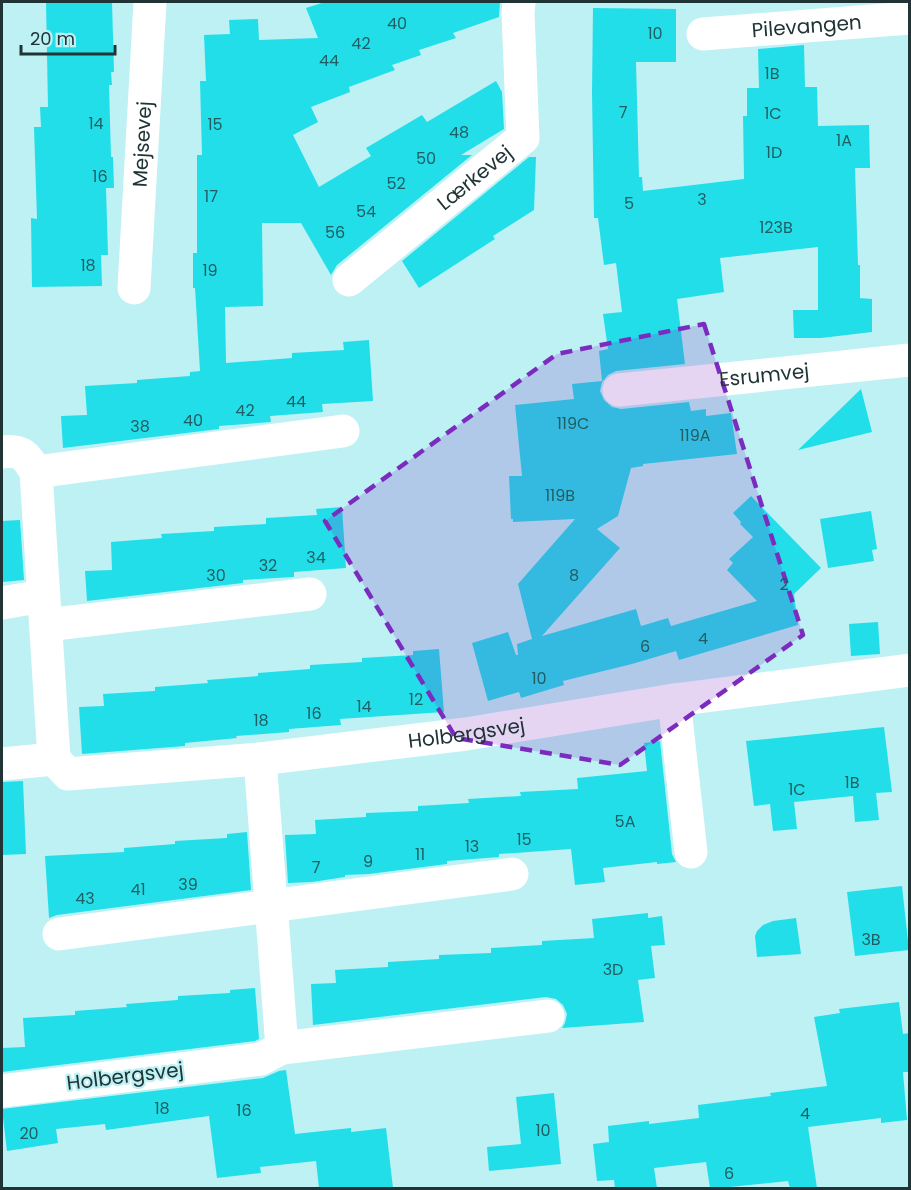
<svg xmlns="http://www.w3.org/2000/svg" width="911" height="1190" viewBox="0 0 911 1190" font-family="Poppins,sans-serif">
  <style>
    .building { fill: #22dee9 }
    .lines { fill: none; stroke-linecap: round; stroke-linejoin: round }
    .minor { stroke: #fff; stroke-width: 33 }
    .marked { fill: #7b2cbf; fill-opacity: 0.2; stroke: #7b2cbf; stroke-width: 4.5; stroke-dasharray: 12 8; stroke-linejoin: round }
    .labels { text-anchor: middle; stroke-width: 4.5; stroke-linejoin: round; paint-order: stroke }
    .number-label { font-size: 16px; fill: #205e63 }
    .street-label { font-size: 20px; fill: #203436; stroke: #bdf1f4 }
  </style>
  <rect width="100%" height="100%" fill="#bdf1f4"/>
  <!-- building -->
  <path class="building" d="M46,2h66l2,70h-3l1,13h-3l2,72h2l1,31h-8l2,67h-7l1,31 -70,1 -1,-69 6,1 -3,-92h7l-1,-20h8z
    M325,2h175l-1,15 -46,16 3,5 -37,12 2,5 -29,10 3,5 -46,17 1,5 -39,15 7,15 -25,13 26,52 52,-31 -5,-8 56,-33 5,7 69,-41 6,11 2,37 -43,26h11l-135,110 -6,10 -30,-52h-39l1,83 -38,1 1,56 66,-5v-5l52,-3 -1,-8 26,-2 4,61 -51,3 1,8 -53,4 1,6 -52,4v3l-156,19 -2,-32 26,-1 -2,-29 52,-3v-3l53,-4v-4l10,-1 -5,-83h-2v-35h4v-98h5l-2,-74h6l-2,-46 26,-1 -1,-14 29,-1 1,21 59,-2 -12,-30z
    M593,8l83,1v53h-40l3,115h3l1,14 101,-12 -1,-63h4v-28h12l-1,-39 46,-4 1,42h12l1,39 51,-1 1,43h-15l3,97h2v33l12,1v33l-51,6h-27l-1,-28h25v-63l-98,11 4,34 -47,7 8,65 -69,7 -8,4 -6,7 -2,9 4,9 8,7 9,2 68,-7 2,9 15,-2v7l25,-3 6,41 -94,10v2l-12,2 -13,48 -21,13 23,19 -78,88 94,-27 5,17 27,-8 3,8 86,-25 -30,-31 6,-7 -4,-4 24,-22 -13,-13 1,-2 -8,-9 18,-17 70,72 -27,26 4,31 -119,35 -3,-9 -44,13 -69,17 1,4 -43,13 -2,-6 -31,9 -16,-58 36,-11 8,23h2l-1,-11 15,-5 -14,-55 57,-65 -62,3v-3h-2l-2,-43h13l-7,-71 59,-6 -2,-15 30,-3 -3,-30 9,-2 -5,-35 19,-2 -6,-49 -12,2 -6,-47h-4l-2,-126z
    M529,157h7l-2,53 -41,26 2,3 -76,49 -17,-27z
    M861,389l11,43 -74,18z
    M342,507l4,61 -52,4v5l-51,3v3l-156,18 -2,-30 27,-1 -1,-28 51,-4 -1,-4 53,-3v-4l52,-3v-6l51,-3 -1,-6z
    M871,511l6,38 -5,1 2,11 -46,7 -8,-49z
    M20,520l4,60 -22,2v-61z
    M878,622l2,32 -29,2 -2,-32z
    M439,649l5,63 -104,7 1,6 -52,4v3l-53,4 1,2 -52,5v3l-103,8 -3,-47 25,-1 -1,-12 52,-3v-4l53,-4 -1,-3 51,-4v-3l52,-4v-4l52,-3v-4l51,-3v-4z
    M884,727l8,65 -16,1 3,27 -24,2 -2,-26 -59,6 3,27 -24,2 -3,-27 -16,2 -8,-65z
    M660,741l12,113 4,8 -19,2v-2l-54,6 2,14 -30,3 -4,-36 -72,5v3l-52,4v3l-78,10 -24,1v2l-33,5 -24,1 -3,-48 31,-1 -1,-14 51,-3v-4l52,-2v-5l51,-3 -1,-4 53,-3 -1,-4 58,-3 -1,-11 70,-7 -3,-28z
    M23,781l3,73 -24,1v-73z
    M247,832l4,58 -194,25 -8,3 -4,-62 79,-4v-4l51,-4v-3l52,-3v-4z
    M902,886l7,64 -54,6 -8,-64z
    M648,913v5l14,-2 3,29 -14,1 4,32 -17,2 6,42 -82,6 3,-5 2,-9 -4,-9 -7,-6 -10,-2 -233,28 -2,-41 25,-1 -1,-13 53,-3v-5l51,-3v-4l52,-2v-5l51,-3v-4l52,-3 -2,-19z
    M796,918l5,36 -44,3 -2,-21 2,-5 6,-6 10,-4z
    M255,988l4,51 -4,2 -253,31v-24l23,-1 -2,-29 52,-3v-4l52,-4 -1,-3 52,-4v-4l52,-3v-3z
    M899,1002l4,32 6,-1v39h-6l4,48 -26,3v-5l-73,9 9,61h-27l-2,-7 -68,7h-10l-4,-26 -52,6 3,20h-42l-1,-8 -17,1 -4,-37 16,-2 -1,-16 41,-5v3l50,-6 -1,-13 73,-9 -1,-3 57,-7 -13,-69 26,-4 -1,-4z
    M286,1070l9,64 56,-6v4l35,-4 7,60h-74l-3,-27 -56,6 1,6 -44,5 -8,-62 -103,14 -1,-6 -49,5 2,14 -51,8 -5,-42 261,-31 16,-7z
    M554,1093l7,71 -72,7 -2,-24 34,-3 -5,-47z"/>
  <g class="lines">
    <!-- minor -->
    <g class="minor">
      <path id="s1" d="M703,34l207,-16"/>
      <path id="s2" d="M349,280l174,-142 -5,-125 1,-11"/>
      <path id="s3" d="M134,288l16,-286"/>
      <path id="s4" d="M619,390l291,-30"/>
      <path d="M2,452c20,-3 24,4 34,20l18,287 14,15 192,-15 22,289 -21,11 -259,32"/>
      <path d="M36,472l307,-41"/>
      <path d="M2,603l41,-7"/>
      <path d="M46,625l264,-31"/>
      <path d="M674,700l17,152"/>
      <path id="s5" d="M260,759l206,-25 208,-34 236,-30"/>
      <path d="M2,764l52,-5"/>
      <path d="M59,934l453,-60"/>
      <path d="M282,1048l266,-32"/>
    </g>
  </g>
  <!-- marked area -->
  <path class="marked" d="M704,324l99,311 -183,130 -164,-27 -131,-217 232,-167z"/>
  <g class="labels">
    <!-- number labels -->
    <g class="number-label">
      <text x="397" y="29">40</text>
      <text x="655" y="39">10</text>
      <text x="361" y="49">42</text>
      <text x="329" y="66">44</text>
      <text x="772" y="79">1B</text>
      <text x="623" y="118">7</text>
      <text x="773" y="119">1C</text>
      <text x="96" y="129">14</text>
      <text x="215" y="130">15</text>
      <text x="459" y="138">48</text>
      <text x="844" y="146">1A</text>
      <text x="774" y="158">1D</text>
      <text x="426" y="164">50</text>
      <text x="100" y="182">16</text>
      <text x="396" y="189">52</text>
      <text x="211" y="202">17</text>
      <text x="702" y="205">3</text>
      <text x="629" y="209">5</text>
      <text x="366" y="217">54</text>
      <text x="776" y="233">123B</text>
      <text x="335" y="238">56</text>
      <text x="88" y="271">18</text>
      <text x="210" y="276">19</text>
      <text x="296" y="407">44</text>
      <text x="245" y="416">42</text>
      <text x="193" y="426">40</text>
      <text x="573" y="429">119C</text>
      <text x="140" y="432">38</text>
      <text x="695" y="441">119A</text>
      <text x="560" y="501">119B</text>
      <text x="316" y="563">34</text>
      <text x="268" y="571">32</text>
      <text x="216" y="581">30</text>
      <text x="574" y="581">8</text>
      <text x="784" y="590">2</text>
      <text x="703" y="644">4</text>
      <text x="645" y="652">6</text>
      <text x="539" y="684">10</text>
      <text x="416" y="705">12</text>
      <text x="364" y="712">14</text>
      <text x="314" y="719">16</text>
      <text x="261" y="726">18</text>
      <text x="852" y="788">1B</text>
      <text x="797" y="795">1C</text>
      <text x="625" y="827">5A</text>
      <text x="524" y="845">15</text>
      <text x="472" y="852">13</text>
      <text x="420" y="860">11</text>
      <text x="368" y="867">9</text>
      <text x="316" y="873">7</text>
      <text x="188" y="890">39</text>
      <text x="138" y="895">41</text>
      <text x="85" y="904">43</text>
      <text x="871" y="945">3B</text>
      <text x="613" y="975">3D</text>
      <text x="162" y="1114">18</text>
      <text x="244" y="1116">16</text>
      <text x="805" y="1119">4</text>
      <text x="543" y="1136">10</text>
      <text x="29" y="1139">20</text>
      <text x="729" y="1179">6</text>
    </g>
    <!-- street labels -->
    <g class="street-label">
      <text dy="7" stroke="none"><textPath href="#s1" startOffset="104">Pilevangen</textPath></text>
      <text dy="7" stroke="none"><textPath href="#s3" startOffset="144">Mejsevej</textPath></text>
      <text dy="7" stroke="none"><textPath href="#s2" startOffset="162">Lærkevej</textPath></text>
      <text dy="7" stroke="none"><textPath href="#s4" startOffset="146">Esrumvej</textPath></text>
      <text dy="7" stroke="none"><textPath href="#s5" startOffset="208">Holbergsvej</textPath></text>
      <text transform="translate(125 1076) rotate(-7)" y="7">Holbergsvej</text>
    </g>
  </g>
  <!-- border -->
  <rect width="911" height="1190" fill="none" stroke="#203436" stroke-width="6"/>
  <!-- scale -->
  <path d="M21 45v9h94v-9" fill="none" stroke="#203436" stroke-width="3"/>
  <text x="30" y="45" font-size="18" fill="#203436" stroke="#bdf1f4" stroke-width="4.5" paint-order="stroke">20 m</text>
</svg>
